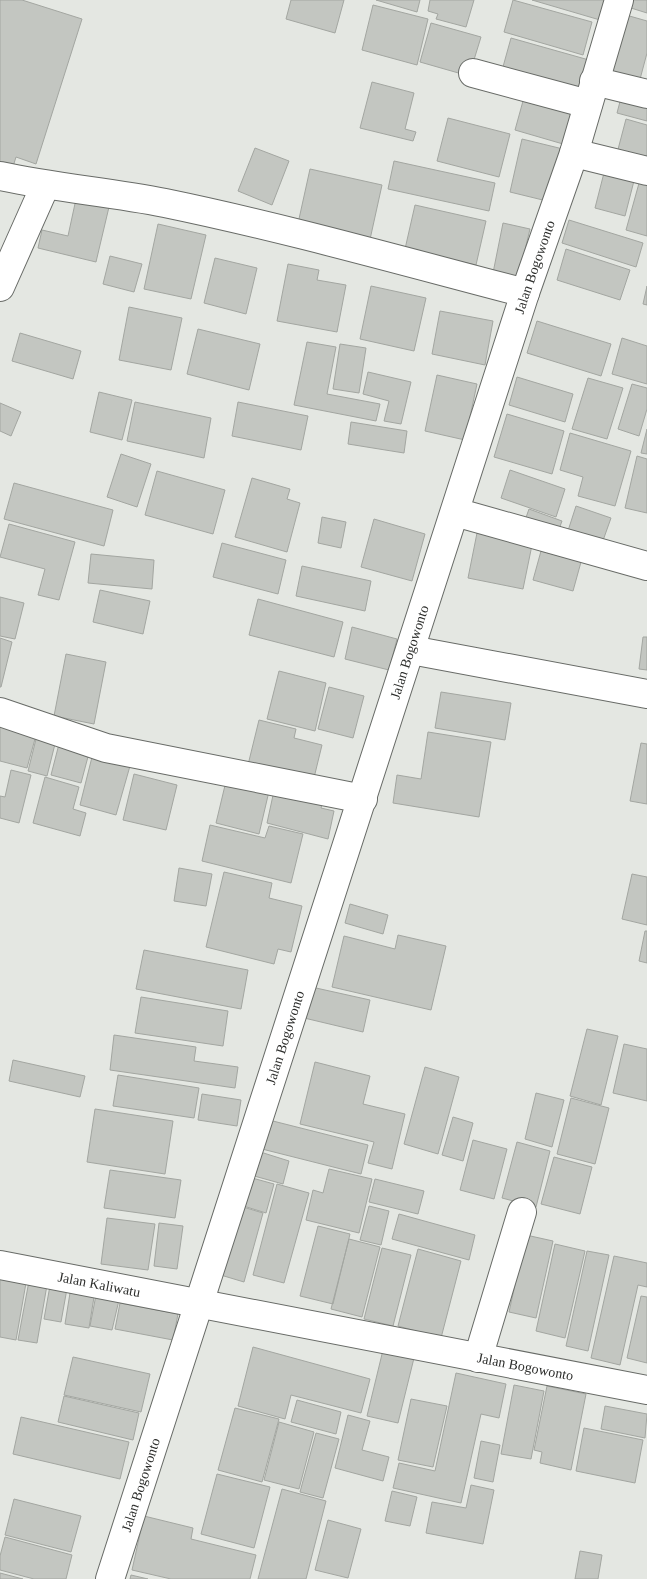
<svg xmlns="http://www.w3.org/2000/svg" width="647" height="1579" viewBox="0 0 647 1579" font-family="Georgia,serif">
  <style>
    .building { fill: #c3c6c1; stroke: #a3a6a1 }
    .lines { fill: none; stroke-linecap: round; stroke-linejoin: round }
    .minor-casing { stroke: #686b67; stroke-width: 30 }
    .minor { stroke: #fff; stroke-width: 28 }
    .labels { text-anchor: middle; stroke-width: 4; stroke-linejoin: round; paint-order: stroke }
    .street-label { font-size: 14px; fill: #2d2e2c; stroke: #e4e7e2 }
  </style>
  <rect width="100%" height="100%" fill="#e4e7e2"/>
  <!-- building -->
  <path class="building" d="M0,0h22l60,19 -46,145 -20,-7 -5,16 -11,-4z
    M291,0h53l-9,33 -49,-14z
    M376,0h44l-3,12z
    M430,0h44l-8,27 -30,-8 2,-5 -10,-3z
    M513,0l79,22 -9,33 -79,-23z
    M532,0h74l-6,20z
    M633,0h14v13l-16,-5z
    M373,5l55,14 -11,46 -55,-15z
    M626,15l21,6v32l-8,30 -28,-7z
    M431,23l50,14 -12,39 -49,-14z
    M511,38l78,22 -11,37 -77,-23z
    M372,82l42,11 -9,36 11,3 -3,9 -53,-13z
    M622,94l25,7v20l-30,-8z
    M523,101l48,13 -8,30 -48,-14z
    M448,118l62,16 -11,43 -62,-16z
    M626,119l21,6v40l-31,-8z
    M522,139l41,10 -12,53 -41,-10z
    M255,148l34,13 -17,44 -34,-14z
    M394,161l101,22 -6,28 -101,-22z
    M606,165l30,8 -11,43 -30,-8z
    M310,169l72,16 -13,59 -72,-16z
    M641,176l6,1v59l-21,-6z
    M76,199l33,8 -13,55 -58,-14 4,-18 26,6z
    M415,205l71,16 -10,44 -71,-16z
    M569,220l74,23 -7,24 -74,-24z
    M503,223l27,6 -12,50 -25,-6z
    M158,224l48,11 -15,64 -47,-10z
    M566,249l64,21 -10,30 -63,-20z
    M110,256l32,8 -8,28 -31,-8z
    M215,258l42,10 -11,46 -42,-11z
    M288,264l31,6 -2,10 29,5 -9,47 -60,-11z
    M371,286l55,12 -12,53 -54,-12z
    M647,286v19l-4,-1z
    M129,307l53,11 -11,52 -52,-10z
    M440,311l53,10 -8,44 -53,-11z
    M537,321l74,23 -10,32 -74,-23z
    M198,329l62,15 -11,46 -62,-16z
    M20,333l61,18 -8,28 -61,-18z
    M622,338l25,8v38l-35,-10z
    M307,342l29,5 -9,47 53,10 -4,17 -82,-16z
    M340,344l26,4 -7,45 -26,-4z
    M368,372l43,10 -10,42 -17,-3 5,-20 -26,-7z
    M437,375l40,9 -12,56 -40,-9z
    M517,377l56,17 -8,28 -56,-17z
    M588,378l35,10 -16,51 -35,-10z
    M632,384l15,4v21l-8,27 -21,-7z
    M99,392l33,8 -10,40 -32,-8z
    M135,402l76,16 -7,40 -77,-17z
    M238,402l70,14 -7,34 -69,-14z
    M0,403l21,9 -10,24 -11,-5z
    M507,414l57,17 -12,43 -58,-17z
    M351,422l56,9 -3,22 -56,-9z
    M647,429v25l-6,-1z
    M570,433l61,18 -16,55 -37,-10 5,-19 -23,-7z
    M121,454l30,10 -14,43 -30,-10z
    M637,456l10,3v54l-22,-5z
    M510,470l55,19 -9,28 -55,-19z
    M157,471l68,19 -12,44 -68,-19z
    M252,478l38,11 -3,10 13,4 -13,49 -52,-15z
    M14,483l99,27 -9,36 -100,-27z
    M576,506l35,12 -11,31 -34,-12z
    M529,509l33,12 -6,16 -33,-11z
    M322,517l24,5 -5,26 -23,-5z
    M374,519l51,15 -13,47 -51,-14z
    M9,524l66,18 -16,58 -21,-5 7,-26 -45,-12z
    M477,533l55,12 -9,44 -55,-11z
    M222,543l64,17 -8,34 -65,-17z
    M541,551l40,11 -8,29 -40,-11z
    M91,554l63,6 -2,29 -64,-6z
    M302,566l69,15 -6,30 -69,-15z
    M100,590l50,11 -7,33 -50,-12z
    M0,597l24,6 -9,36 -15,-3z
    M258,599l85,23 -9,35 -85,-22z
    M352,627l45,12 -8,31 -44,-11z
    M643,637h4v33l-8,-1z
    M0,638l12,4 -11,45h-1z
    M66,654l40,8 -12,62 -40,-8z
    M279,671l47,12 -11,48 -48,-12z
    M329,687l35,9 -11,42 -35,-9z
    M441,692l70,11 -6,37 -70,-12z
    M0,718l38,10 -11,40 -27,-7z
    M259,720l37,9 -2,9 28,7 -10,41 -65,-17z
    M38,731l19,5 -10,40 -19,-5z
    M428,732l63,10 -12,75 -86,-14 4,-28 24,4z
    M641,743l6,1v60l-17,-3z
    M59,744l30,9 -8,30 -30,-8z
    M94,749l38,10 -16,56 -36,-10z
    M11,770l20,5 -12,48 -19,-5v-22l5,1z
    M134,774l43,11 -11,45 -43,-10z
    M45,777l34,10 -6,22 13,4 -6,23 -47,-13z
    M227,777l43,10 -11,47 -43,-11z
    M275,786l49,12 -3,10 13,3 -6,28 -61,-16z
    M210,825l55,13 4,-12 34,8 -12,49 -89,-22z
    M179,868l33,6 -6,32 -32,-5z
    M224,872l48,11 -3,15 33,8 -11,46 -13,-3 -4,15 -68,-17z
    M632,874l15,3v48l-25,-6z
    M350,904l38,11 -5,19 -38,-11z
    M645,931h2v32l-8,-2z
    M398,935l48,11 -15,64 -99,-23 12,-51 51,13z
    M144,950l104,20 -7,39 -105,-20z
    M307,986l63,14 -7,32 -63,-15z
    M141,997l87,14 -5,35 -88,-13z
    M587,1029l31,7 -17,69 -31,-9z
    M114,1035l82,12 -2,14 44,6 -3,21 -125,-18z
    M624,1044l23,5v52l-34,-8z
    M13,1060l72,16 -5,21 -71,-16z
    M315,1062l55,14 -7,28 42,10 -13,55 -24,-6 6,-21 -74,-18z
    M425,1067l34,10 -21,77 -34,-10z
    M118,1075l81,13 -5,30 -81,-12z
    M536,1093l28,7 -12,47 -27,-8z
    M202,1094l39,6 -4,26 -39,-6z
    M571,1098l38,10 -14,56 -38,-10z
    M95,1109l78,12 -8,53 -78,-12z
    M453,1117l20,6 -10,38 -21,-6z
    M265,1119l103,26 -7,29 -103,-26z
    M473,1140l34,9 -13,50 -34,-9z
    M517,1142l33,9 -14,56 -34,-9z
    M254,1150l35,11 -6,23 -36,-10z
    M554,1157l38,10 -12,47 -39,-10z
    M329,1169l43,10 -13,54 -53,-13 7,-30 10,3z
    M110,1170l71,10 -6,38 -71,-10z
    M245,1176l29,8 -8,29 -29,-9z
    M375,1179l49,12 -6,23 -49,-12z
    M277,1184l32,9 -25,90 -31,-8z
    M233,1204l30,9 -19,69 -30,-9z
    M369,1206l20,5 -8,34 -21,-5z
    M399,1214l76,21 -6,25 -77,-21z
    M107,1218l48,6 -7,46 -47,-6z
    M159,1223l24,3 -6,43 -23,-3z
    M318,1226l32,8 -17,70 -33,-8z
    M526,1235l27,6 -17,77 -27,-6z
    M349,1239l31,8 -18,70 -31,-8z
    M555,1244l30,7 -20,87 -29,-7z
    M382,1248l29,7 -18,71 -29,-7z
    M418,1249l43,12 -20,77 -43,-12z
    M587,1251l22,4 -21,96 -22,-5z
    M614,1256l33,7v24l-9,-2 -18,80 -29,-7z
    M0,1278l26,5 -10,57 -16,-3z
    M51,1280l17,3 -7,39 -17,-3z
    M29,1281l18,4 -10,58 -19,-3z
    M70,1293l24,4 -5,31 -24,-4z
    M96,1295l23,5 -7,30 -22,-4z
    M641,1296l6,1v66l-20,-5z
    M120,1303l58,11 -5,26 -58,-11z
    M253,1347l117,32 -9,34 -70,-18 -6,24 -47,-13z
    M383,1350l31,8 -16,65 -31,-7z
    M73,1357l77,17 -9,38 -77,-17z
    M456,1373l50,11 -7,34 -18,-4 -20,89 -68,-15 6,-25 36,8z
    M514,1385l30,6 -13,68 -30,-5z
    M547,1386l39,8 -15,76 -31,-7 2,-11 -8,-2z
    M64,1396l75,17 -6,27 -75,-18z
    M411,1399l36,7 -14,61 -35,-7z
    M297,1400l44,12 -5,22 -45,-12z
    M605,1406l42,8 -2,24 -44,-9z
    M235,1408l44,11 -17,63 -44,-12z
    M348,1415l22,6 -8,29 27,7 -6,24 -48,-13z
    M21,1417l108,25 -9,37 -107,-25z
    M279,1422l35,10 -15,57 -35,-9z
    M584,1428l59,12 -8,43 -59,-12z
    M316,1433l23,6 -16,59 -23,-6z
    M481,1441l19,4 -7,37 -19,-4z
    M217,1474l53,13 -16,61 -53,-14z
    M471,1485l23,5 -11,54 -57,-11 6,-31 34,6z
    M282,1489l44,12 -20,78h-48z
    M392,1491l25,6 -7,29 -25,-5z
    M14,1499l67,17 -10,36 -66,-17z
    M144,1516l49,12 -2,11 65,16 -6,24h-79l-39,-9z
    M328,1520l33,9 -13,49 -33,-8z
    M5,1537l67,18 -6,24h-32l-34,-9v-14z
    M580,1551l22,4 -4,24h-23z
    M0,1573l23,6h-23z
    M131,1575l17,4h-18z"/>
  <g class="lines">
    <defs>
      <g id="minor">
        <path d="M473,73l115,31"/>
        <path d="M594,81l53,13"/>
        <path d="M574,153l73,18"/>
        <path d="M0,176c55,12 110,16 165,27 121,25 241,59 360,90"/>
        <path d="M0,287l45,-101"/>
        <path d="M455,512l192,54"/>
        <path d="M411,650l236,44"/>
        <path d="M0,712l106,36 257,51"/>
        <path id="s1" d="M0,1265l647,125"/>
        <path d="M478,1358l44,-146"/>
        <path id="s2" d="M110,1579l415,-1286 49,-140 45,-153"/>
      </g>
    </defs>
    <!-- minor casing -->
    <use href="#minor" class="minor-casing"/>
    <!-- minor -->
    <use href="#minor" class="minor"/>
  </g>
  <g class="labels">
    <!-- street labels -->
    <g class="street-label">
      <text dy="5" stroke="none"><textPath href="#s2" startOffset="1379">Jalan Bogowonto</textPath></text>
      <text dy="5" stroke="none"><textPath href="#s2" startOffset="974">Jalan Bogowonto</textPath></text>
      <text dy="5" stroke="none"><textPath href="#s2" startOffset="569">Jalan Bogowonto</textPath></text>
      <text dy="5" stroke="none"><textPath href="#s1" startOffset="101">Jalan Kaliwatu</textPath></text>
      <text dy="5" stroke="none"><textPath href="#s1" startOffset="535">Jalan Bogowonto</textPath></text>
      <text dy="5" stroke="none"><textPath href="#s2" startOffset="99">Jalan Bogowonto</textPath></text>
    </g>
  </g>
</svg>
